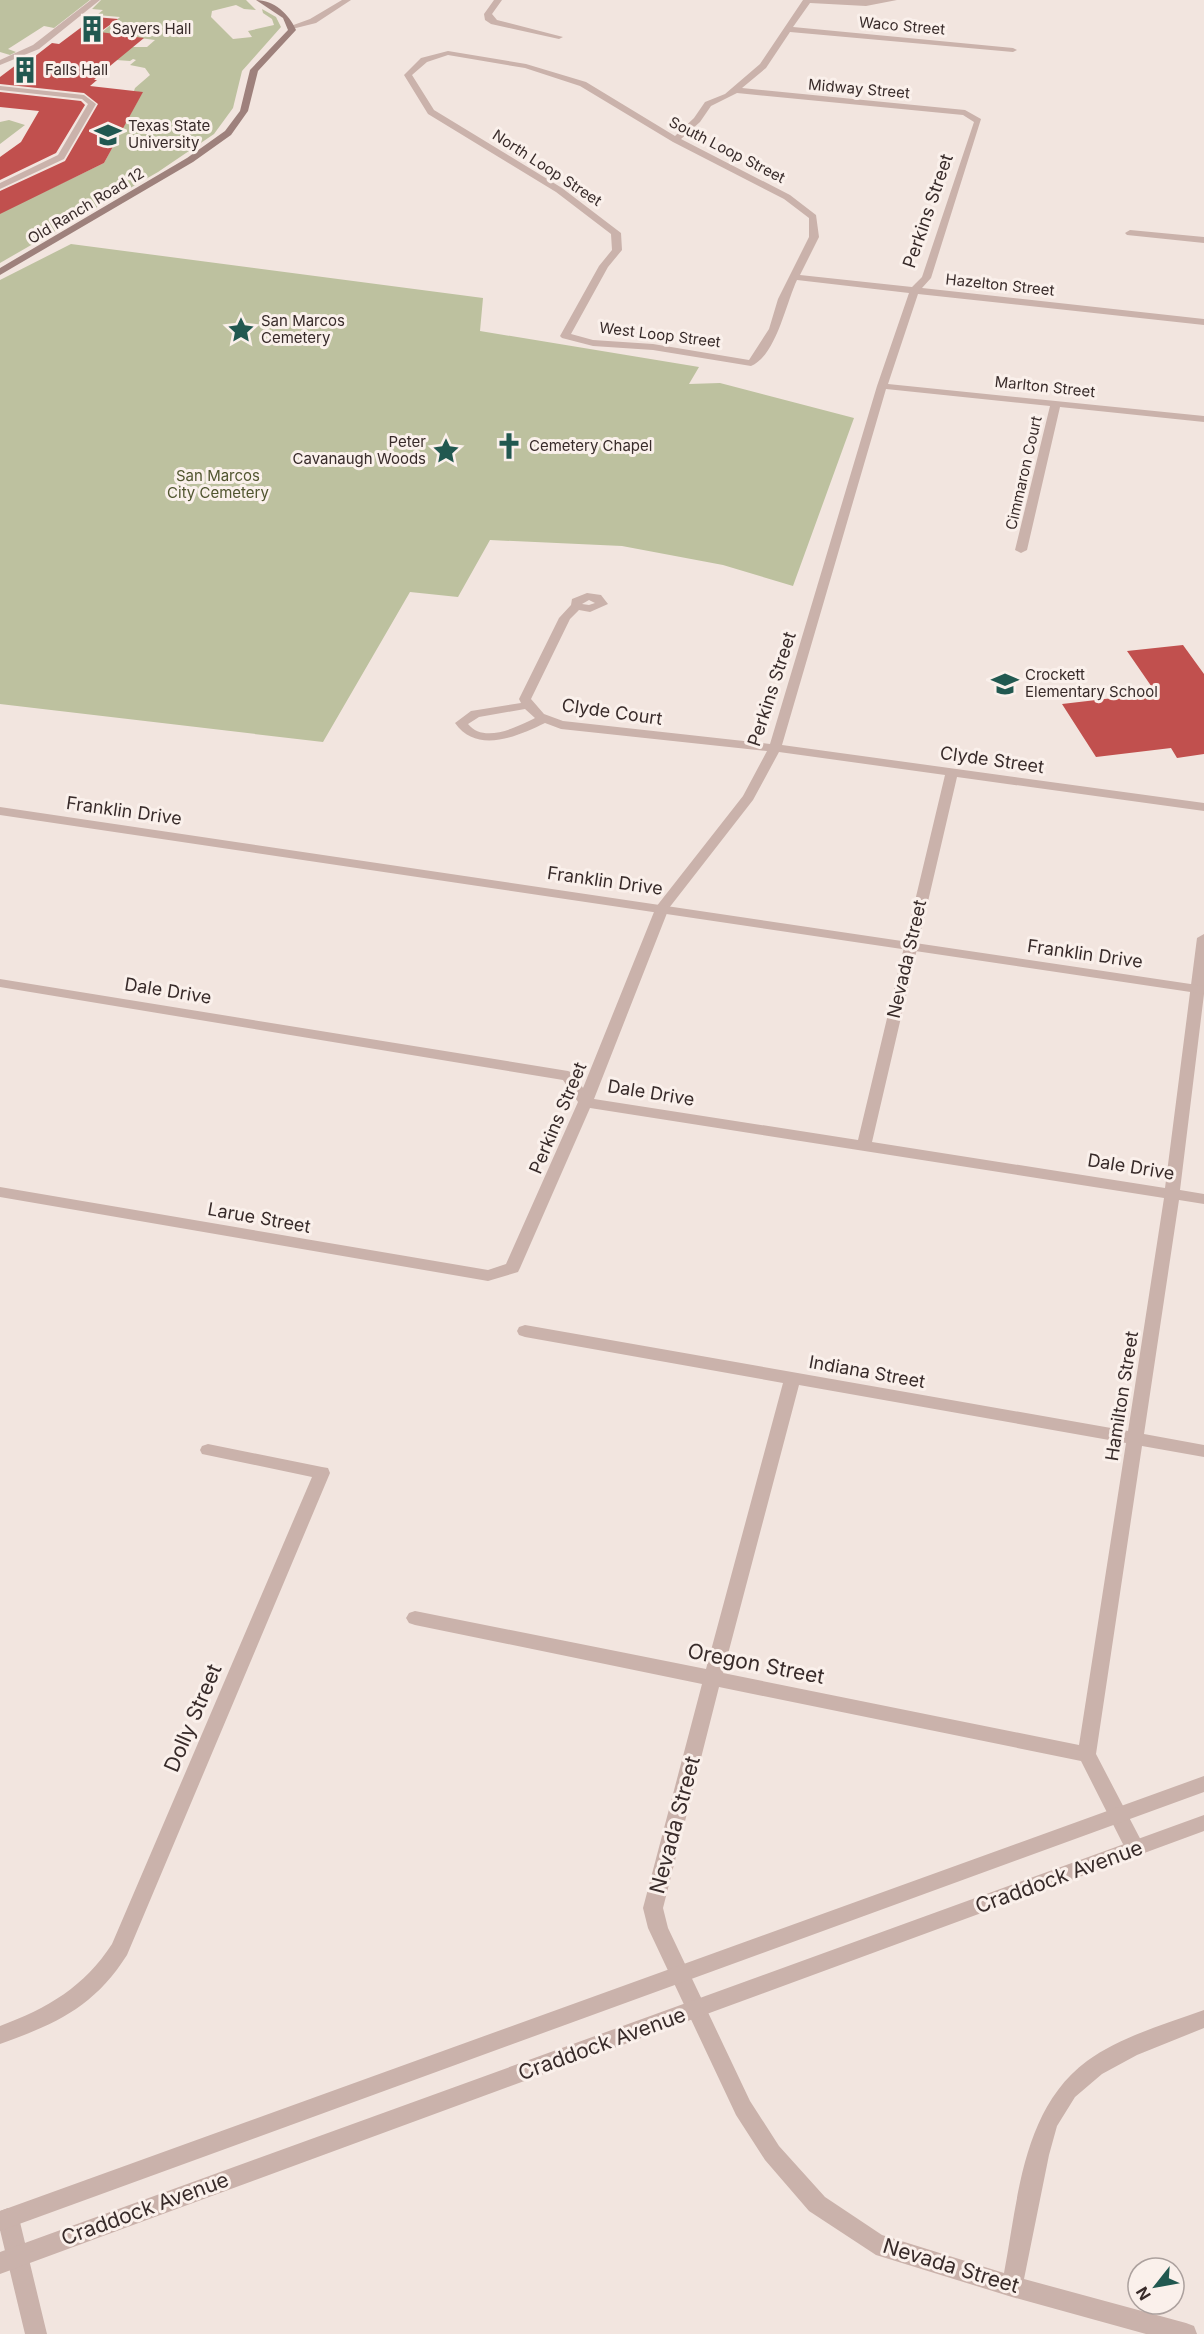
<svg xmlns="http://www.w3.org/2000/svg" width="1204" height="2334" viewBox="0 0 1204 2334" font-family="Inter,sans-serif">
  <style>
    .green { fill: #bdc19f }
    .building { fill: #c1504e }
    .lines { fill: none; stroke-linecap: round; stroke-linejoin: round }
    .minor { fill: #cab2ab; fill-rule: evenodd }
    .tertiary { fill: #cab2ab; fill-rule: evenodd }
    .secondary { fill: #9e817c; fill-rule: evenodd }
    .labels { text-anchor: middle; stroke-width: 6; stroke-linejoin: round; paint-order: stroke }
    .far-street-label { font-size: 15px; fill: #382b2a; stroke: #faf0eb }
    .far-poi-label { font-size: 15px; fill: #382b2a; stroke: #faf0eb; text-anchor: start }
    .far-park-label { font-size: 15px; fill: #50552f; stroke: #faf0eb }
    .street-label { font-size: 18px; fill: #382b2a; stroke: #faf0eb }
    .near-street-label { font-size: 21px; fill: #382b2a; stroke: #faf0eb }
  </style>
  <rect width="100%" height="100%" fill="#f2e5df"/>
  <!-- green -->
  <path class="green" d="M0,0h90l-36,28 -10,-2 -36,23 8,3 -6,3 -10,-3z
    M101,0h145l10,10 -12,-1 -8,-4 -24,6 -1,6 22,22 19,-2 -4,-6 26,-6 -2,-6 -9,-6 -1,-4 14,8 5,10 -39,44 -9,37 -19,26 -56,38 -158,91v-50l104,-50 38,-70 -8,-2 1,-3 15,-13 -5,-7 -15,-3 6,-5 -3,-1 -3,2 -14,-1 -49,13 -53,-7 113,-19h20l8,-7 -54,-7 19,-16 -23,-2 6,-5 -11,-1z
    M9,120l16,5 -25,19v-22z
    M71,244l412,54 -3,33 219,36 -10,17 31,-1 134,35 -61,168 -70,-21 -101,-19 -132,-6 -32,57 -48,-5 -87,150 -323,-38v-424z"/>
  <!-- building -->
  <path class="building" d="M95,17l23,2 -18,13 44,6 -45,37 -5,5h3l-7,6 53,6 -39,71 -104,51v-23l65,-30 33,-57 -14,-11 -84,-9v-7l24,-18 10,-2 18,-14 7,1z
    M0,92l81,9 4,4 -29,48 -56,27v-23l21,-15 18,-31 -39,-4z
    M1183,645l21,29v80l-27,4 -6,-10 -75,9 -34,-53 94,-11 -29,-42z"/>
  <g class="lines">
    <!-- minor -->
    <path class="minor" d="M91,0h9l-61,49 -39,16v-5l33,-15z
      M342,0h9l-35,23 -24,6 -4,-2 22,-8z
      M494,0h8l-10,14 5,6 66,17 -4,2 -68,-15 -6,-4 -1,-6z
      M803,0h94l-31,6 -56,-3 -17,24 220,21 4,2 -4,2 -223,-20 -24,36 -24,20 223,22 16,9 -50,159 -9,10 282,31v6l-286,-31 -30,90 316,32v6l-144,-15 -33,143 -6,3 -6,-3 35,-144 -164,-17 -104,356 422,58v8l-247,-34 -85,365 293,46 32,-250 7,-4v60l-24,196 24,4v10l-25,-4 -35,234 60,11v12l-62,-11 -46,308 49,94 -3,6 -7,2 -7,-2 -47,-93 -362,-74 -56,221 5,20 82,173 29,45 46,51 57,38 122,38c14,-73 18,-164 83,-212 33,-24 78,-37 117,-51v18l-67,27 -35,19 -27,23 -18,29 -8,29 -25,124 162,44 8,3 3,8h-51l-134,-37 -136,-42 -67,-44 -44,-51 -29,-45 -88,-187 -5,-20 59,-224 -287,-59 -6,-2 -3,-5 3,-5 6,-2 291,58 77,-286 -258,-46 -6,-2 -2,-4 2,-4 6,-2 603,106 36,-233 -574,-90 -70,160 -2,4 -30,9 -488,-84v-10l488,83 18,-6 72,-162 -15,-22 -563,-93v-8l568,92 5,2 10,15 73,-181 87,-111 24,-45 -206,-22 -16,-6c-29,14 -68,31 -90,0l16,-12 50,-8 -2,-4 40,-81 12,-13 1,-6 15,-6 14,2 7,9 -18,8 -11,-2 -9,9 -39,80 13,15 19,7 207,23 107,-358 32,-93 -112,-13c-11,23 -21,76 -46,86l-98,-16 -60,-4 -31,-8 -2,-2 39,-70 13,-16 -1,-16 -55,-42 -128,-78 -24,-39 17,-17 27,-7 78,13 60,18 89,54 19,-18 11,-16 20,-8 35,-30zM448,55l77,13 55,18 93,56 111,57 25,19v19l-31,62 -9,30 -20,31 -96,-16 -60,-4 -22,-6 37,-67 14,-17 -1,-17 -59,-45 -128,-78 -22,-35 15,-13zM737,93l226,22 11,7 -52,155 -10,10 -112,-12 19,-38 -3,-22 -26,-20 -109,-56 19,-17 11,-16zM589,600l6,3 -6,2 -7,-1zM525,709l10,9c-18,9 -51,26 -67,6l11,-7zM779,752l166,23 -87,365 -264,-41 75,-191 84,-108zM799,1385l327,58 -47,302 -356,-72z
      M0,86l84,9 12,9 -32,55 -64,30v-6l58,-28 30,-51 -6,-5 -82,-9z
      M1130,230l74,7v6l-77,-8 -2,-2z
      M208,1444l114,23 6,1 2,5 -203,482c-33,52 -71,69 -127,89v-18c48,-18 84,-39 112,-82l200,-467 -110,-23 -2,-4 2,-4z
      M8,2208l8,3 3,7 28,116h-22l-25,-104v-19z"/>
    <!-- tertiary -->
    <path class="tertiary" d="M0,807l1204,179v8l-1204,-179z
      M1204,1776v16l-1204,439v-20z
      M1204,1815v16l-1204,443v-22z"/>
    <!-- secondary -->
    <path class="secondary" d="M256,0c18,0 33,14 40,30l-38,41 -10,40 -17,24 -38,27 -193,113v-7l187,-110 38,-27 15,-20 10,-41 38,-40 -5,-12z"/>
  </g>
  <!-- icons -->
  <defs>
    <symbol id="building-bare" viewBox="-9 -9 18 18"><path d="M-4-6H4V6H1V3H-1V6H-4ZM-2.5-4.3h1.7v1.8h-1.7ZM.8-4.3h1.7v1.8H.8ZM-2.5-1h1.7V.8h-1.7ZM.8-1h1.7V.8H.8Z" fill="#215850" stroke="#faf0eb" stroke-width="2.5" paint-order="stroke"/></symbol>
    <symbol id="university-bare" viewBox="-9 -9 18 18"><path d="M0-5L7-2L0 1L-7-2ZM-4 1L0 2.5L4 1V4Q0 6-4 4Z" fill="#215850" stroke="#faf0eb" stroke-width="2.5" paint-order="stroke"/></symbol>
    <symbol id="sight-bare" viewBox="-9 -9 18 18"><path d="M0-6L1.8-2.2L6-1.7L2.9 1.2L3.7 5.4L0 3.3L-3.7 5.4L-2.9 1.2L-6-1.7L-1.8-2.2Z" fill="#215850" stroke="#faf0eb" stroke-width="2.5" paint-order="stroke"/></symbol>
    <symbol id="church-bare" viewBox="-9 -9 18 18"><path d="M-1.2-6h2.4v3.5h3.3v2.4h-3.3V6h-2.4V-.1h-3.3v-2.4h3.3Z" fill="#215850" stroke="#faf0eb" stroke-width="2.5" paint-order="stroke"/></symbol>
    <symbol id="school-bare" viewBox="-9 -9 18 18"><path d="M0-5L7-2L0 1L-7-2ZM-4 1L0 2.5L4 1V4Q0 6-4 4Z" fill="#215850" stroke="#faf0eb" stroke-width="2.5" paint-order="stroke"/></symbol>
  </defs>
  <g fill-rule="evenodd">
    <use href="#building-bare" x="73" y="10" width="38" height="38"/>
    <use href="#building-bare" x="6" y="51" width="38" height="38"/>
    <use href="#university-bare" x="89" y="116" width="38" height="38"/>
    <use href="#sight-bare" x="222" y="311" width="38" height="38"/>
    <use href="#church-bare" x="490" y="427" width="38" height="38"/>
    <use href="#sight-bare" x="427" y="432" width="38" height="38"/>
    <use href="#school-bare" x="986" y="665" width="38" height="38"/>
  </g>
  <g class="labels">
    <!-- far-street labels -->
    <g class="far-street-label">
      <text transform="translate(902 26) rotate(5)" y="5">Waco Street</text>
      <text transform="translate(859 89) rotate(5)" y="5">Midway Street</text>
      <text transform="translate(727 150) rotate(27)" y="5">South Loop Street</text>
      <text transform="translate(547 168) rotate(33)" y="5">North Loop Street</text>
      <text transform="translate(86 206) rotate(-31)" y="5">Old Ranch Road 12</text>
      <text transform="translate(1000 285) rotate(6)" y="5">Hazelton Street</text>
      <text transform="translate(660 335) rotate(7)" y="5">West Loop Street</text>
      <text transform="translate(1045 387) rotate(6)" y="5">Marlton Street</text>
      <text transform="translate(1024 473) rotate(-77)" y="5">Cimmaron Court</text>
    </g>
    <!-- far-poi labels -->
    <g class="far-poi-label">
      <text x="112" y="34">Sayers Hall</text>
      <text x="45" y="75">Falls Hall</text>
      <text x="128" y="131">Texas State<tspan x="128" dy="17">University</tspan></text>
      <text x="261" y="326">San Marcos<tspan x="261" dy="17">Cemetery</tspan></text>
      <text x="426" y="447" text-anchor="end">Peter<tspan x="426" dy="17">Cavanaugh Woods</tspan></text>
      <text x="529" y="451">Cemetery Chapel</text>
      <text x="1025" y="680">Crockett<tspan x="1025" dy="17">Elementary School</tspan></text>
    </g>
    <!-- far-park labels -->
    <g class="far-park-label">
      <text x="218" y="481">San Marcos<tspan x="218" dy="17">City Cemetery</tspan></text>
    </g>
    <!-- street labels -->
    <g class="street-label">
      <text transform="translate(928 211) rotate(-71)" y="6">Perkins Street</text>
      <text transform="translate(772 689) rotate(-72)" y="6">Perkins Street</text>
      <text transform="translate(612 712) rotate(8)" y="6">Clyde Court</text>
      <text transform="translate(992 760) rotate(8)" y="6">Clyde Street</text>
      <text transform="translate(124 811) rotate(8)" y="6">Franklin Drive</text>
      <text transform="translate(605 881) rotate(8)" y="6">Franklin Drive</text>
      <text transform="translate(1085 954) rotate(8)" y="6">Franklin Drive</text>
      <text transform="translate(907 959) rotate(-77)" y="6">Nevada Street</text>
      <text transform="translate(168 991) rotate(9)" y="6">Dale Drive</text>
      <text transform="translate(651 1093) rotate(9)" y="6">Dale Drive</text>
      <text transform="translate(558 1118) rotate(-67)" y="6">Perkins Street</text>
      <text transform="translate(1131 1167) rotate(9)" y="6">Dale Drive</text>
      <text transform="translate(259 1218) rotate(10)" y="6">Larue Street</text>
      <text transform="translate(867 1372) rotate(10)" y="6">Indiana Street</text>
      <text transform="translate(1122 1396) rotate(-81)" y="6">Hamilton Street</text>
    </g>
    <!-- near-street labels -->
    <g class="near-street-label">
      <text transform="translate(756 1664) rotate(11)" y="7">Oregon Street</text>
      <text transform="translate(193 1718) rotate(-67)" y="7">Dolly Street</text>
      <text transform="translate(675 1825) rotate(-75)" y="7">Nevada Street</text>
      <text transform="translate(1059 1877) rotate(-20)" y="7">Craddock Avenue</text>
      <text transform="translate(602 2044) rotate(-20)" y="7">Craddock Avenue</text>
      <text transform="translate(145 2209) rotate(-20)" y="7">Craddock Avenue</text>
      <text transform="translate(951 2266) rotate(17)" y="7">Nevada Street</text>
    </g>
  </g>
  <!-- north arrow -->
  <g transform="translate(1156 2286) rotate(239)"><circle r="28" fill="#faf0eb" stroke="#aca19e" stroke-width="1.5"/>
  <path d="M0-4.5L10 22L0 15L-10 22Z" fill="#215850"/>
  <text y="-9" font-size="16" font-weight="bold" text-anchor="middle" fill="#382b2a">N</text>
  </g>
</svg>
